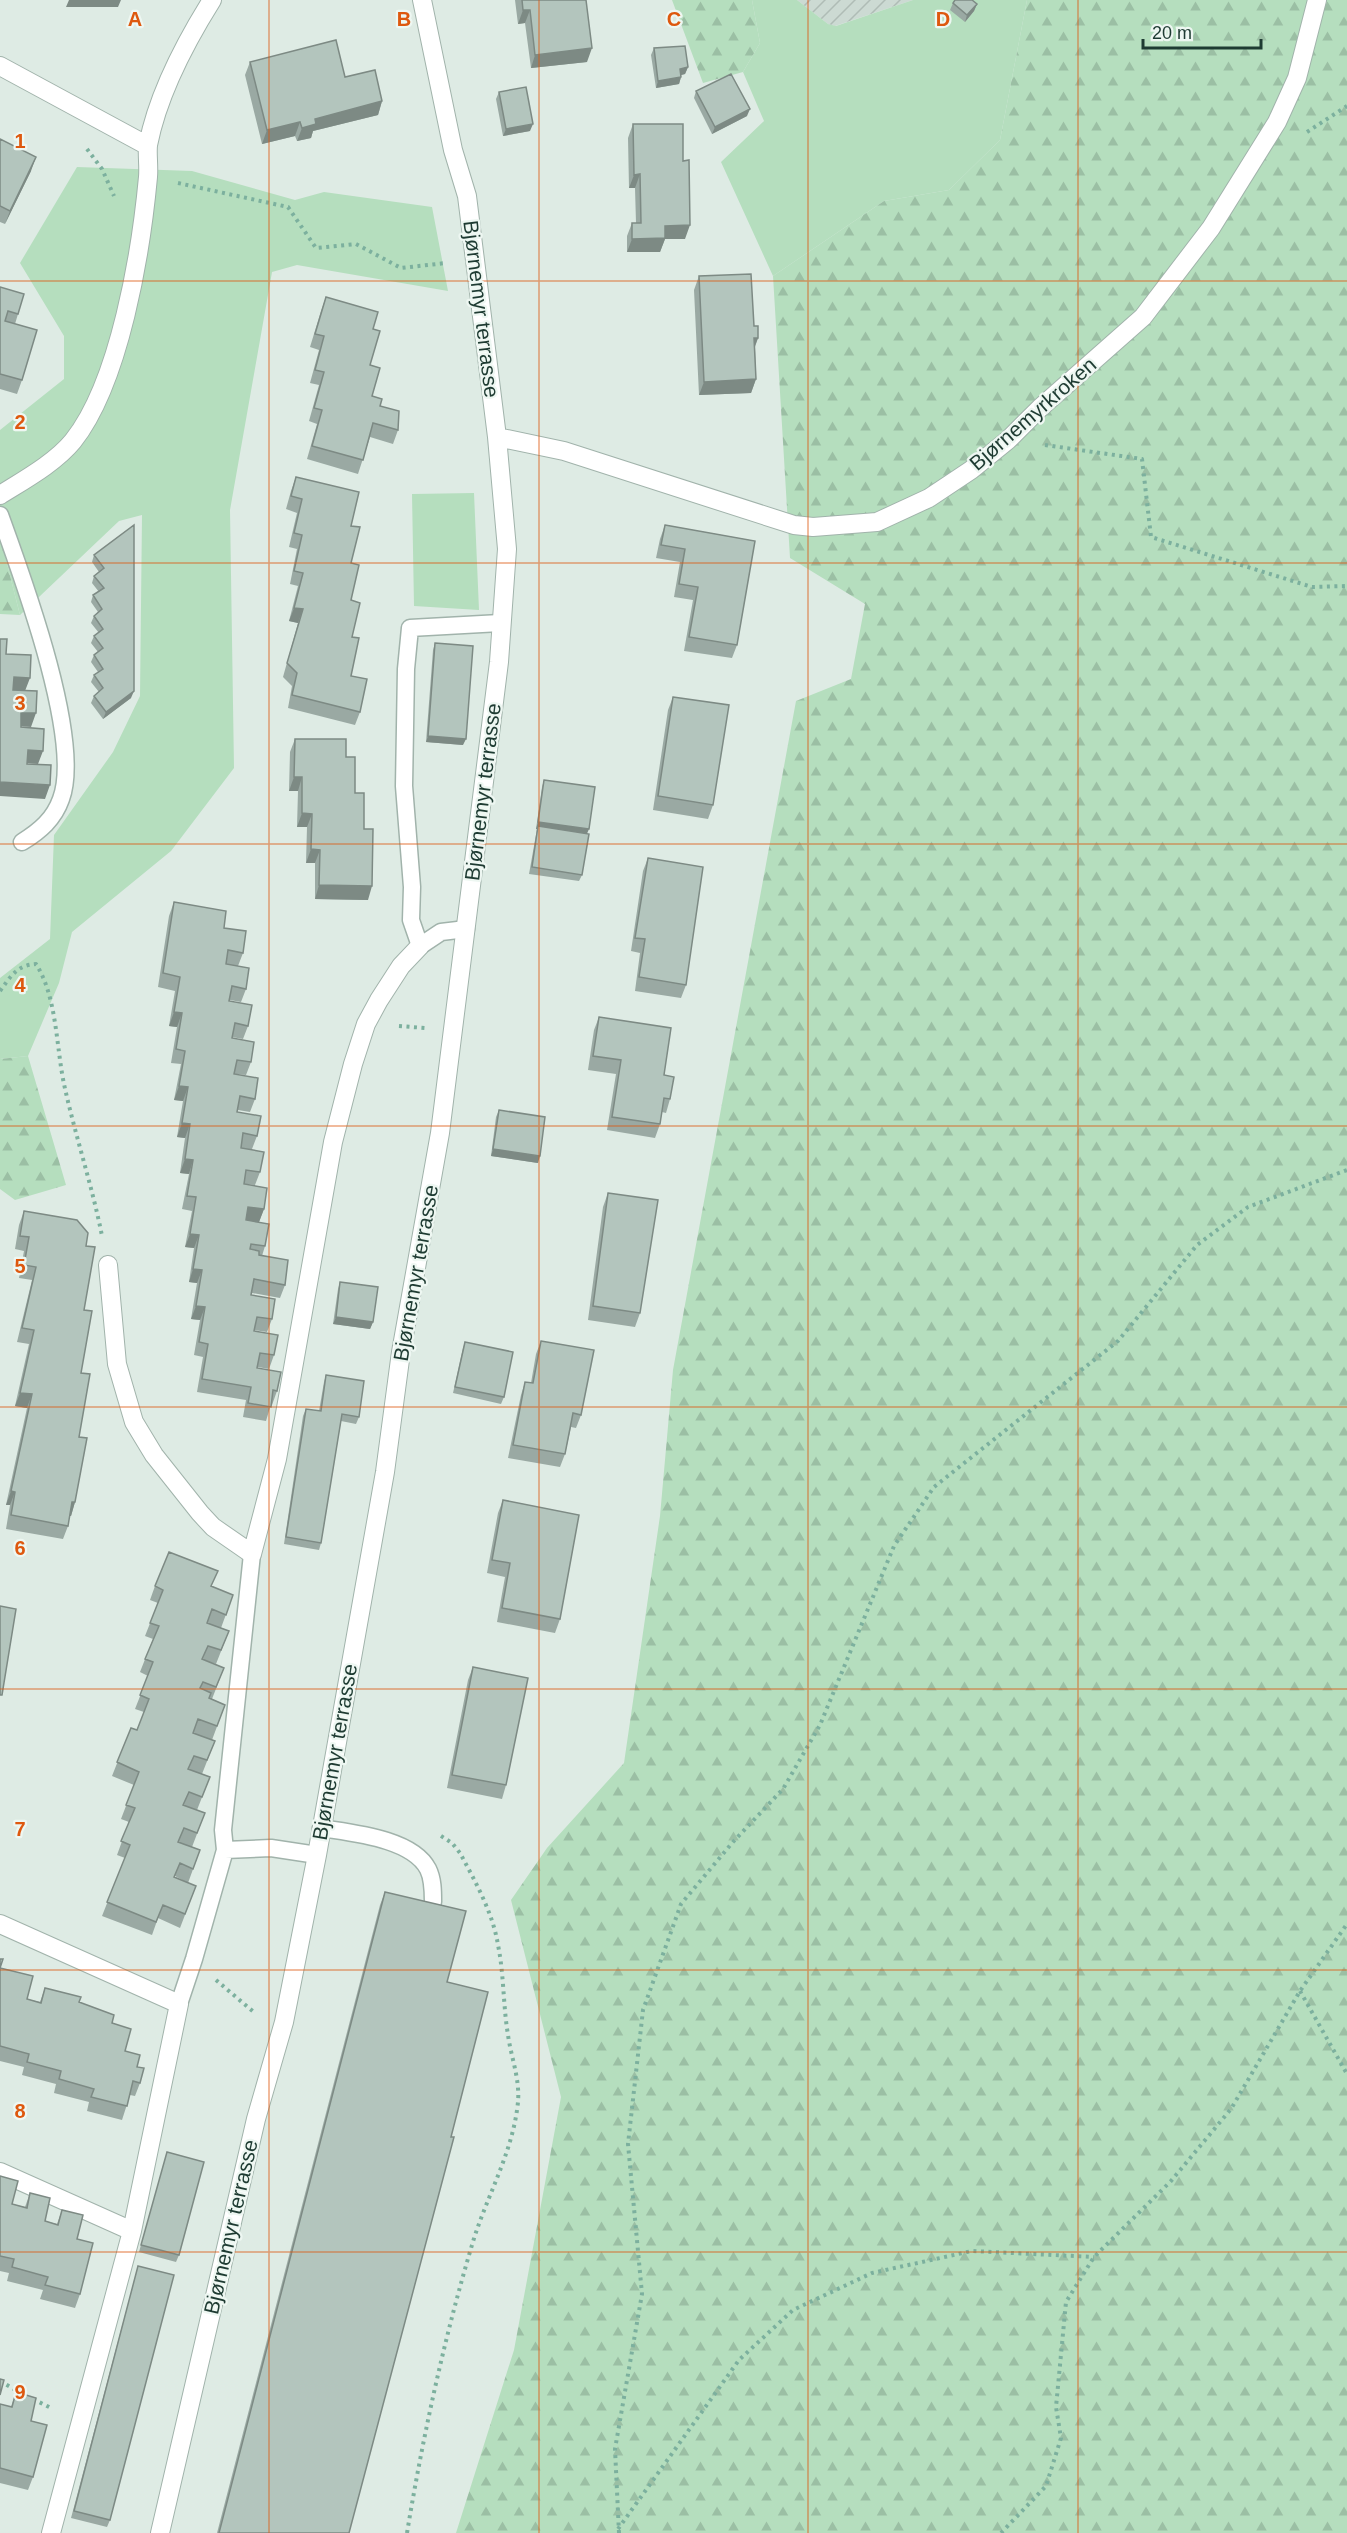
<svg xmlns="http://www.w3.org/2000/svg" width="1347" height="2533" viewBox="0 0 1347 2533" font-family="Helvetica,sans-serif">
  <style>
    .industrial { fill: url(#industrial-furrows) }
    .green { fill: #b5debe }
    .forest { fill: url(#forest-firs) }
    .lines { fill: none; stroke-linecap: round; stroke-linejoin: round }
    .lane-casing { stroke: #a1b3ab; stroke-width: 19 }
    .street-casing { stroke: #a1b3ab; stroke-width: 20 }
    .path { stroke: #7cb09e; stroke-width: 4; stroke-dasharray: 3 4.5; stroke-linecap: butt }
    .lane { stroke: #fff; stroke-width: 16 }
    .street { stroke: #fff; stroke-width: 18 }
    .wall { fill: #9aa9a3 }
    .shaded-wall { fill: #7d8a84 }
    .building { fill: #b3c5bd; stroke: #7d8a84; stroke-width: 1.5 }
    .grid { fill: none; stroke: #de580e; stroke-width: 1.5; stroke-opacity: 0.55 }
    .labels { text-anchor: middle; stroke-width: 4.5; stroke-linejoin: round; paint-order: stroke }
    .street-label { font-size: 21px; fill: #1e3b32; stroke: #eef7f2 }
    .grid-label { font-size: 20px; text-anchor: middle; font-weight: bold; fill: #de580e; stroke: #eef7f2; stroke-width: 4.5; stroke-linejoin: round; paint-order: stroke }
  </style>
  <defs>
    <pattern id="industrial-furrows" width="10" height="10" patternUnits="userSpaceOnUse" patternTransform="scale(1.5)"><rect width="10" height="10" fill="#ccdad3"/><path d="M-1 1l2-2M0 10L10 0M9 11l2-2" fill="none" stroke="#afbcb6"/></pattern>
    <pattern id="forest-firs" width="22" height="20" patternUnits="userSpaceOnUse" patternTransform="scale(1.5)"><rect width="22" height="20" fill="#b5debe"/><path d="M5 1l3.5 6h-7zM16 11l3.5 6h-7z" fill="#9bbfa4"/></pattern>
  </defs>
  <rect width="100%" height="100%" fill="#deebe4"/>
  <!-- industrial -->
  <path class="industrial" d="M797,0h116l-78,26 -7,-2z"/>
  <!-- green -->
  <path class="green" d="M752,0h45l31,24 8,2 77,-26h114l-27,140 -51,50 -65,11 -111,75 -52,-114 43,-41 -21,-49 17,-29z
    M77,167l115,4 103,29 29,-8 108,15 16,84 -151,-26 -25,7 -42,238 4,258 -63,83 -99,81 -13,51 -31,73 -28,3v-81l50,-39 4,-104 59,-83 27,-56 2,-181 -23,6 -99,94 -20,-79v-106l64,-51v-43l-44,-73z
    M474,493l5,117 -65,-4 -2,-112z"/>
  <!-- forest -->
  <path class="forest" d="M672,0h80l8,43 -17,29 -40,11z
    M1027,0h320v2533h-891l58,-183 47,-253 -50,-197 36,-52 77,-85 36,-247 13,-146 123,-669 55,-22 14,-75 -75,-46 -17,-282 111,-75 65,-11 51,-50z
    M0,536l20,79 -20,-1z
    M28,1056l38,129 -51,15 -15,-11v-130z"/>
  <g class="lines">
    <defs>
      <path id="lane" d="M0,515c22,61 83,225 61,284 -7,20 -21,32 -39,43
        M466,929l-25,3 -21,14 -9,-26 1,-33 -8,-101 2,-117 4,-41 90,-5
        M321,1828c30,5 91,10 107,41 5,10 5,22 5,33
        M225,1850l46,-2 46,7
        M179,2004l15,-45 31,-109 -2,-20 29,-276"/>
      <path id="street" d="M0,66l148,80
        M497,437l67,14 230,74 19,2 64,-5 52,-24 42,-28 37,-30 32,-32 103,-91 68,-89 66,-106 20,-44 20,-78
        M0,495c24,-15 55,-32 73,-54 47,-59 68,-189 75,-264 1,-11 -1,-22 0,-32 10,-51 37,-102 64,-145
        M108,1265l9,99 17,58 20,33 46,58 13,14 39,27 25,-95 56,-317 20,-78 13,-40 13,-24 22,-34 19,-20
        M0,1924l179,80 -47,227 -81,302
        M0,2172l132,59
        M160,2533l96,-414 28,-97 33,-167 68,-383 16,-120 39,-219 59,-471 8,-113 -10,-112 -30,-241 -14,-46 -31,-150"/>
    </defs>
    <!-- lane casing -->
    <use href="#lane" class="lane-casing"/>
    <!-- street casing -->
    <use href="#street" class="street-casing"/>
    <!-- path -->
    <path class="path" d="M1307,132l40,-26
      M87,149l15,20 12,27
      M178,183l110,24 28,41 40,-4 45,24 45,-5
      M1045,445l97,14 9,78 161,50 35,-1
      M0,991c11,-15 17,-26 36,-27 21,33 20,82 28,120 11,51 28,101 38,152
      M399,1026l26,2
      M216,1980l40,34
      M1300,1991l47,83
      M0,2381l26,15
      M33,2399l20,10
      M618,2529l121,-169 54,-50 79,-37 100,-22 122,6
      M407,2533c16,-97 37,-194 65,-288 14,-48 41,-92 46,-143 2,-23 -7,-45 -10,-67 -5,-30 -4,-61 -10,-90 -5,-32 -23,-64 -38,-92l-8,-10 -14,-9
      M619,2533l-4,-84 27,-155 -14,-150 15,-134 38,-106 52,-62 50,-53 37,-64 74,-179 40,-59 184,-146 79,-96 51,-38 99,-37
      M1001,2533l45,-47 15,-48 -5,-31 10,-105 28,-45 77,-76 60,-72 69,-118 47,-67"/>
    <!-- lane -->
    <use href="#lane" class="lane"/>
    <!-- street -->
    <use href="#street" class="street"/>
  </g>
  <!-- wall -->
  <path class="wall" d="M515,0h71l1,62 -56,6 -6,-45 -7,1z
    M953,3l24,1 -3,7 -9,11 -15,-12z
    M654,48l34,19 -3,7 -4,1v2l-2,7 -23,4 -5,-33z
    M250,62l132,39 -4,14 -65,16 -2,7 -14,3 -2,-5 -33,8 -17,-69z
    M696,91l51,25 -35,18 -18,-36z
    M499,92l31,39 -27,5 -7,-37z
    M633,124l52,115h-20l-5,13h-33v-16l5,-13h4l-1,-35h-6l-1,-50z
    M0,139l31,32 -26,53 -5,-2z
    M699,276l55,50 4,12 -3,9 1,32 -5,14 -52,2 -5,-105z
    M0,287l18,27 -3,10 7,56 -5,14 -17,-5z
    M326,297l47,32 -3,36 2,31 26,34 -5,14 -23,-7 -12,37 -51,-15 10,-35 -8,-3 10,-36 -9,-2 9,-33 -9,-3 11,-36z
    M296,477l55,49v150l9,36 -5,13 -67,-17 4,-22 -9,-9 15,-54 -9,-2 9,-35 -8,-2 7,-35 -8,-2 8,-34 -11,-4 5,-18z
    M134,525l-3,173 -28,21 -12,-16 3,-7 5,-4 -8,-10 3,-7 4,-3 -7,-10 3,-7 4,-3 -7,-9 3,-7 5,-3 -8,-10 3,-7 4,-4 -7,-10 2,-7 6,-3 -7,-9 2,-7 5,-4 -7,-10 2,-7z
    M665,525l90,16 -18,104 -5,13 -48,-7 9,-51 -19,-3 6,-35 -24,-4 4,-19z
    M435,643l28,102 -37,-3 7,-92z
    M673,697l40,108 -5,14 -55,-9 15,-100z
    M295,739l51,18 18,72 4,71 -53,-1v-36h-9l1,-36h-10l1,-36h-9l1,-39z
    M544,780l43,53 -5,42 -3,6 -50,-7 8,-45h-1l6,-42z
    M648,858l38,127 -5,13 -46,-7 5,-38 -9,-2 12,-80z
    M174,902l50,26 19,25 -5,13 8,23 -5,13 -11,-2 -1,1 19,25 -5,13 -11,-2 19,25 -5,13 -11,-1 20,25 -5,13 -12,-2 -1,2 20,24 -5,13 8,23 -5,13 -11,-1 20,25 -5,13 6,24 -3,10 23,29 -5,13 -28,-5 -1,2 21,24 -5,13 -13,-2 20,25 -5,14 -11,-2 -1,1 20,23 -5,14 -1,-1 -5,17 -23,-4 3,-17 -49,-8 6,-35 -9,-2 6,-35 -9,-1 6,-36 -8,-1 5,-34 -9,-1 7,-36 -10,-2 7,-35 -9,-1 5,-35 -8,-1 6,-36 -9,-1 7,-36 -10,-1 6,-36 -8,-1 6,-35 -17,-4 11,-71z
    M599,1017l65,58 6,24 -4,14 -4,-1 -2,12 -5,14 -48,-8 9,-56 -28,-4 6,-40z
    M499,1110l39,53 -47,-7 5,-39z
    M608,1193l32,120 -5,14 -47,-7 15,-113z
    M24,1211l62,35 -7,191 -4,65 -4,14h-2l-1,10 -5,13 -57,-10 4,-24h-4l21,-97 -12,-2 14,-62 -12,-2 15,-62 -13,-2 5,-27 -9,-2 4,-24z
    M340,1282l33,40 -3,7 -37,-5 5,-35z
    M541,1341l40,74 -5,13 -5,-1 -6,27 -5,13 -52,-9 13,-63 4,-13 6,1 5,-29z
    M465,1342l39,55 -3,7 -48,-11 10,-45z
    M326,1375l33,42 -3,7 -15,-3 -20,122 -2,7 -35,-6 19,-128 3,-7 13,2 5,-29z
    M503,1500l57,119 -5,14 -58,-11 8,-45 -18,-4 11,-60z
    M155,1586l57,1 21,8 -12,33 8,3 -13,33 -13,-4 21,8 -12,31 13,6 -13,35 -19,-7 22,8 -13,33 8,3 -13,33 8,3 -13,34 -13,-5 21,8 -12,33 -13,-7 -1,1 22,9 -16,42 -22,-10 -6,17 -50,-19 23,-58 -8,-3 12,-33 -8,-3 13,-34 -22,-9 19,-48 6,2 7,-18 -9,-3 13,-33 -8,-4 13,-33 -8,-3 13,-33 -8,-3z
    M473,1667l33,118 -4,14 -55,-11 21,-108z
    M385,1892l62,90 -98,551h-132l163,-628z
    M0,1959v9l27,31 13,3 5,-14 34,14 33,21 13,28 12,16 3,16 -5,13 -5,-1 -8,25 -35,-9 2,-9 -35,-9 2,-9 -34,-9 2,-8 -24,-6z
    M167,2152l12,103 -3,7 -37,-10z
    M0,2176l12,28 13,3 5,-14 15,28 12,3 5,-14 15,29 3,55 -5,14 -35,-9 3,-9 -36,-9 2,-8 -9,-2z
    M138,2266l-28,254 -3,7 -36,-9z
    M16,2392l15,29 2,56 -5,13 -28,-7v-79l11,3z"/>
  <!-- shaded-wall -->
  <path class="shaded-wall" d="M69,0h52l-3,7h-52z
    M977,4l-3,7 -9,11 2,-7z
    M523,10h7l-5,13 -7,1z
    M592,48l-5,14 -56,6 4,-13z
    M688,67l-3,7 -8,2 3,-7z
    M681,77l-2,7 -23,4 2,-7z
    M382,101l-4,14 -65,16 -2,7 -14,3 5,-13 13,-9z
    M750,109l-3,7 -35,18 3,-7z
    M300,122l-5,14 -33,8 5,-14z
    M533,124l-3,7 -27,5 3,-7z
    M36,157l-5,14 -26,53 5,-13z
    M640,174l-5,14h-6l5,-13z
    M690,225l-5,14h-20l-5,13h-33l5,-13 33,-13z
    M754,338h4l-5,13z
    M756,379l-5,14 -52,2 5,-13z
    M294,608l9,1 -5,14 -9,-2z
    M14,677l16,1 -5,13 -16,-1z
    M134,691l-3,7 -28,21 3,-7z
    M21,713h15l-5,14 -15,-1z
    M428,736l38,3 -3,6 -37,-3z
    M28,750l15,1 -5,13 -15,-1z
    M294,777h8l-4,14h-9z
    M0,782l50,3 -5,14 -45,-3z
    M302,813l10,1 -5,13h-10z
    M538,822l51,7 -3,7 -48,-10 -1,3h-1z
    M311,849l9,1 -5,13h-9z
    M319,885l53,1 -4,14 -53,-1z
    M174,1012l8,1 -5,14 -8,-1z
    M179,1086l9,1 -5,14 -9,-1z
    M182,1123l8,1 -5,14 -8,-1z
    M493,1149l47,7 -2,7 -47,-7z
    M185,1159l8,1 -4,14 -9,-1z
    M248,1207l16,2 -5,13 -16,-2z
    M190,1234l9,1 -5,13 -9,-1z
    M193,1269l9,1 -5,13 -8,-1z
    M196,1306l9,1 -5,13 -9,-1z
    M336,1317l37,5 -3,7 -37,-5z
    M20,1393l12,1 -5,14 -12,-2z
    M11,1491l4,1 -5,13h-4z
    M72,1502h3l-4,14 -4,-1z"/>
  <!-- building -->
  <path class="building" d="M522,0h64l6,48 -57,7 -5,-45h-7z
    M955,0h17l5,4 -10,11 -14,-12z
    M336,40l9,37 30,-7 7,31 -67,18 1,5 -14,4 -2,-6 -33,8 -17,-68z
    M685,46l3,21 -8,2 1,8 -23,4 -4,-33z
    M731,74l19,35 -35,18 -19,-36z
    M526,87l7,37 -27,5 -7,-37z
    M633,124h50v37l6,-1 1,65 -25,1v12l-33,1v-16h9l-1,-49 -6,1z
    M0,139l36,18 -26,54 -10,-5z
    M751,274l3,52h4v12h-4l2,41 -52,3 -5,-106z
    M0,287l24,7 -6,20 -10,-3 -3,10 32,9 -15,50 -22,-6z
    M326,297l52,15 -5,17 7,2 -10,34 10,3 -8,28 10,3 -2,7 19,5 -1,19 -25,-7 -10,37 -51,-14 10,-36 -8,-2 10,-36 -9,-2 9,-34 -9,-2z
    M296,477l63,15 -8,34 9,1 -9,36 8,2 -8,35 9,3 -8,34 7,1 -8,38 16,3 -7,33 -68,-17 5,-22 -10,-10 16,-54 -9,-1 9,-35 -9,-2 8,-36 -8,-2 8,-34 -11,-3z
    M134,525v166l-28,21 -12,-16 9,-8 -9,-13 9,-6 -9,-14 9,-7 -9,-12 9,-7 -9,-13 8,-7 -9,-14 11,-7 -10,-12 10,-8 -10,-13z
    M665,525l90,16 -18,104 -48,-8 9,-50 -19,-3 6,-35 -24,-4z
    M0,639h7l-1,15 25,1 -1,23 -16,-1 -1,13 24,1 -1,22h-15v14l23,2 -1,22 -15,-1 -1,14 24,1 -1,20 -50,-3z
    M435,643l38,3 -7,93 -38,-3z
    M673,697l56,8 -16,100 -55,-9z
    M295,739h51v18h9v36h9v36h9l-1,57 -53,-1 1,-35 -9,-1 1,-35 -10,-1v-36h-8z
    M544,780l51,7 -6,42 -51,-7z
    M538,826l51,8 -7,41 -50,-8z
    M648,858l55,9 -17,118 -47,-8 6,-38 -10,-1z
    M174,902l52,9 -2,17 22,3 -3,22 -15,-3 -2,14 23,4 -3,21 -14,-3 -3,15 23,4 -4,21 -13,-3 -3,15 22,4 -3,20 -14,-2 -3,14 24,4 -3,21 -15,-3 -3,16 24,4 -4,20 -14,-3 -2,15 23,4 -4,20 -14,-2 -2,14 23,4 -3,21 -16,-2 -2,13 23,4 -4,22 -14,-2 -1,5 9,2v4l29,5 -3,25 -31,-6 -3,16 24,4 -3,20 -15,-2 -3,14 24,4 -4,20 -14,-2 -3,15 24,4 -4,19 -4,-1 -2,17 -23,-4 3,-16 -49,-8 6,-35 -9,-2 6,-35 -9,-1 6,-36 -9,-1 6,-34 -9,-1 6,-37 -9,-1 6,-36 -8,-1 5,-35 -8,-1 6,-36 -9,-1 6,-35 -9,-2 6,-36 -8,-1 6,-35 -17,-4z
    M599,1017l72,11 -7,47 10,2 -4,22 -6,-1 -4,26 -48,-7 9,-57 -28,-4z
    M499,1110l46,7 -5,39 -47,-7z
    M608,1193l50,7 -18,113 -47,-7z
    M24,1211l53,9 11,13 -2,13 9,1 -11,63 8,1 -11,62 9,1 -11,63 8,1 -12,64h-3l-4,24 -57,-11 4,-23 -4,-1 21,-97 -12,-1 14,-63 -12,-2 14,-61 -12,-2 5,-28 -9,-1z
    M340,1282l38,5 -5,35 -37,-5z
    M541,1341l53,9 -13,65 -8,-2 -8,41 -52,-9 12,-63 8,1z
    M465,1342l48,10 -9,45 -49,-10z
    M326,1375l38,6 -5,36 -17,-3 -21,129 -35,-6 20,-128 15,2z
    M503,1500l76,15 -19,104 -58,-11 8,-45 -18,-3z
    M169,1552l49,19 -7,15 22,9 -7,20 -14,-6 -5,14 22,8 -8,19 -13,-4 -6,13 22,9 -8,19 -13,-5 -3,6 11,5 -2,5 16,7 -8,21 -19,-7 -5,14 22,8 -8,19 -13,-4 -6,13 22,8 -8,20 -13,-5 -6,13 22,8 -8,20 -13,-5 -6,14 22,8 -7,19 -13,-6 -6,14 22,9 -11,28 -22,-9 -7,17 -49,-20 23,-57 -9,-4 14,-33 -9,-3 13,-33 -22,-10 14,-34 6,2 12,-31 -9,-4 13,-33 -8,-3 14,-33 -9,-3 13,-33 -8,-4z
    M0,1606l16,3 -14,86h-2z
    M473,1667l55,11 -22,107 -54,-10z
    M385,1892l81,19 -19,71 41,10 -37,145h3l-105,396h-130z
    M0,1959h3l-3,9 33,8 -6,23 14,4 4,-15 36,9 -2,5 35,13 -2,8 19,6 -6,22 15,4 -3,12 7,1 -4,15 -7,-2 -6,25 -36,-9 3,-8 -35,-10 2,-8 -34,-9 2,-8 -29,-8z
    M167,2152l37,10 -25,93 -38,-10z
    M0,2176l18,5 -6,23 15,4 3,-15 20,5 -5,23 13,4 4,-15 21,5 -6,24 16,4 -13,51 -35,-9 3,-8 -36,-10 2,-8 -14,-3z
    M138,2266l36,9 -64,245 -36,-9z
    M0,2379l4,1 -4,15z
    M16,2392l20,6 -5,23 16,4 -14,52 -33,-9v-64l12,3z"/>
  <!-- grid -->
  <path class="grid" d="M269,0v2533M539,0v2533M808,0v2533M1078,0v2533M0,281h1347M0,563h1347M0,844h1347M0,1126h1347M0,1407h1347M0,1689h1347M0,1970h1347M0,2252h1347"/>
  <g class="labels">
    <!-- street labels -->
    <g class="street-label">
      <text transform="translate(481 309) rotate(83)" y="7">Bjørnemyr terrasse</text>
      <text transform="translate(1033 414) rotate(-41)" y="7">Bjørnemyrkroken</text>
      <text transform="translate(483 792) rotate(-83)" y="7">Bjørnemyr terrasse</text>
      <text transform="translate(416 1273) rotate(-80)" y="7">Bjørnemyr terrasse</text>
      <text transform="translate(335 1752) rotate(-80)" y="7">Bjørnemyr terrasse</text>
      <text transform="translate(231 2227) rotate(-77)" y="7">Bjørnemyr terrasse</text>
    </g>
  </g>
  <g class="grid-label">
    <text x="135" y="26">A</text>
    <text x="404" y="26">B</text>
    <text x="674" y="26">C</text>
    <text x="943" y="26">D</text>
    <text x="20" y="148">1</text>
    <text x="20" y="429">2</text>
    <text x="20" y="710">3</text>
    <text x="20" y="992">4</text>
    <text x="20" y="1273">5</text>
    <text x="20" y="1555">6</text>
    <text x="20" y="1836">7</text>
    <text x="20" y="2118">8</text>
    <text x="20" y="2399">9</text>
  </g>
  <!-- scale -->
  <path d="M1143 39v9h118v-9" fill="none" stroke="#1e3b32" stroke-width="3"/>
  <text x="1152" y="39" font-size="18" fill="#1e3b32" stroke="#eef7f2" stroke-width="4.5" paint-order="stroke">20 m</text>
</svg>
